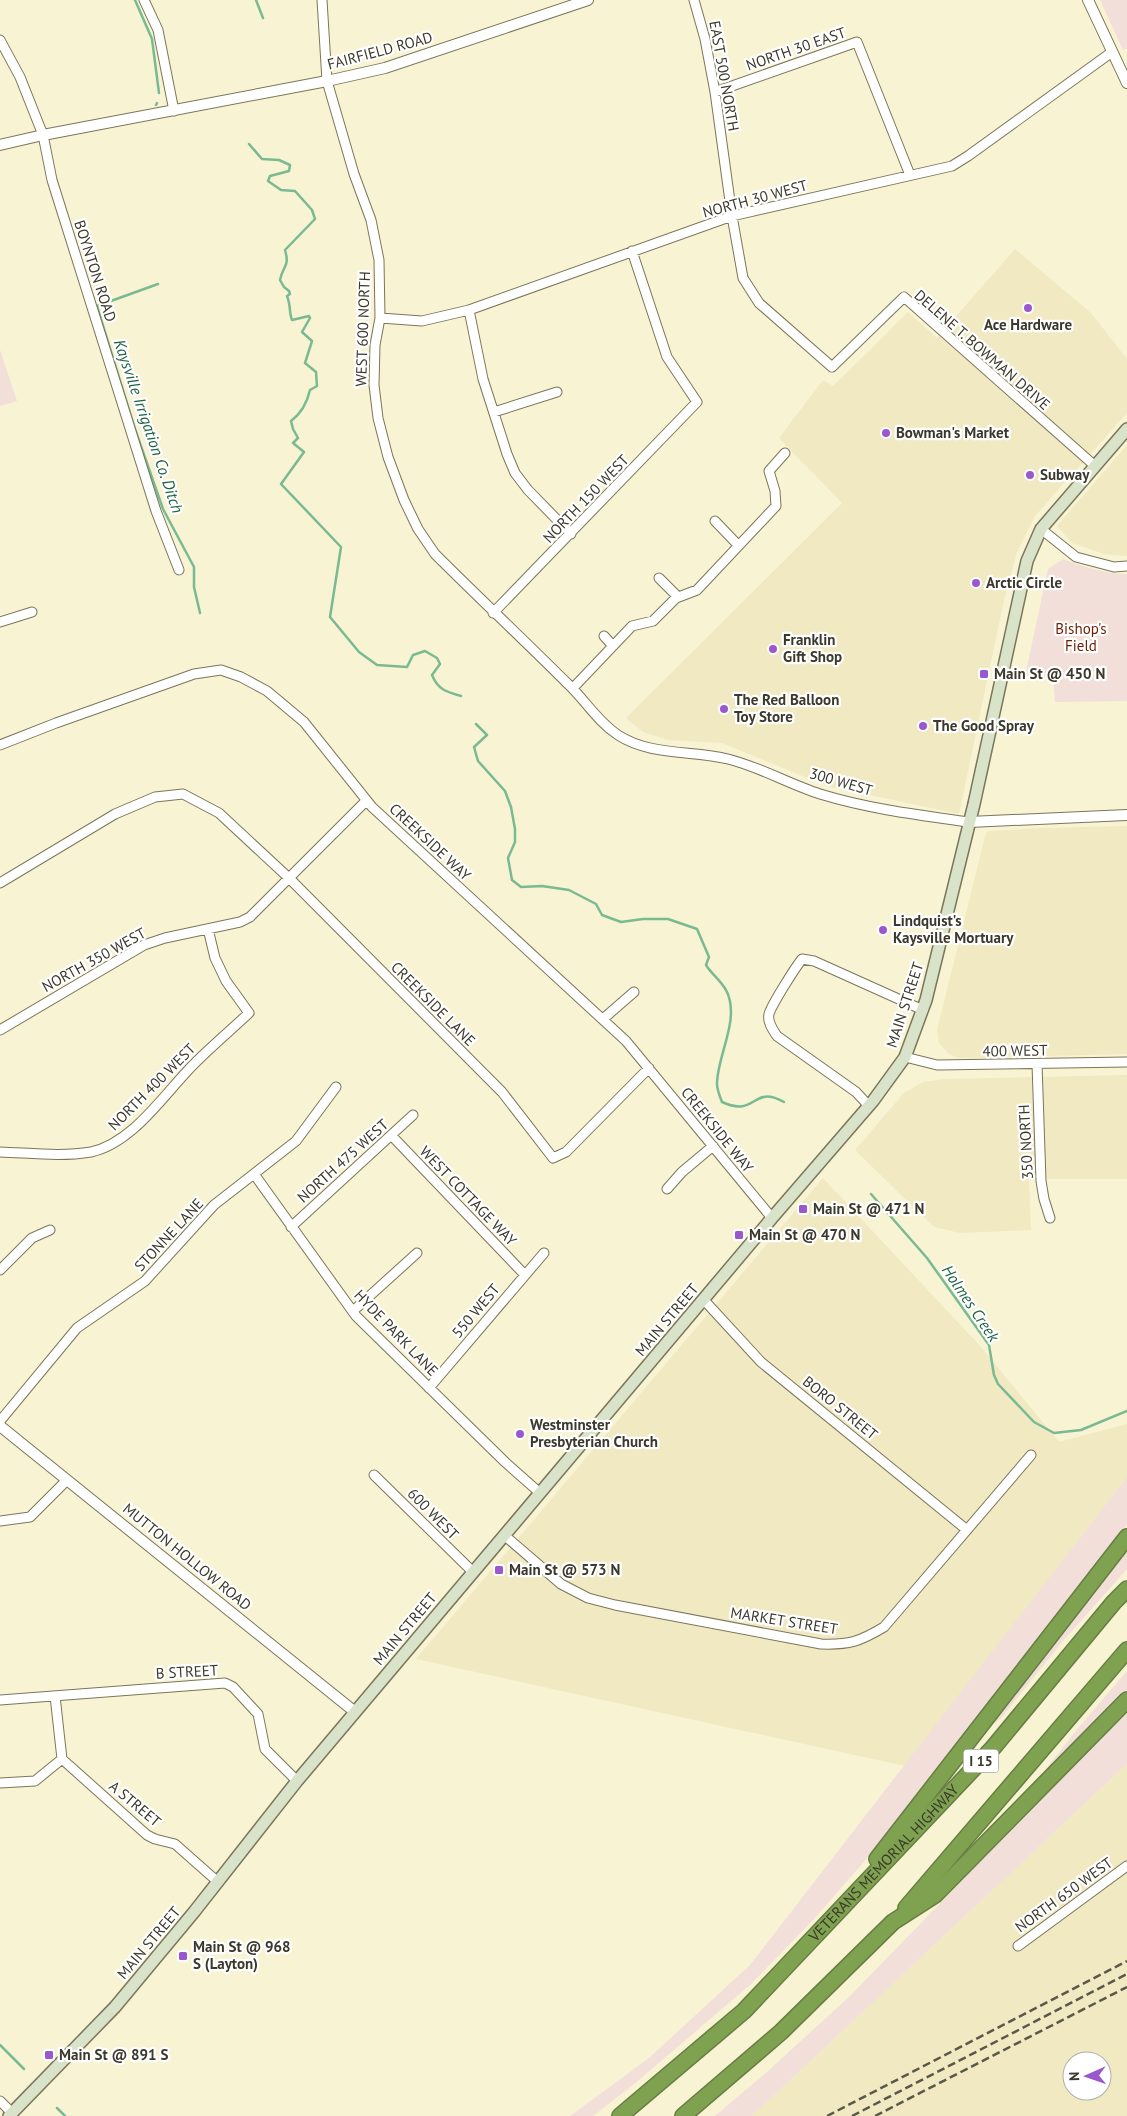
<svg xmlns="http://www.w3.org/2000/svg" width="1127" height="2116" viewBox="0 0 1127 2116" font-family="'PT Sans',sans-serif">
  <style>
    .built { fill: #f0e9c2; fill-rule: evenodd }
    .green { fill: #f2dfd9 }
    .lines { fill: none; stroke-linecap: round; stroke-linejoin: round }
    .stream { stroke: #79ba92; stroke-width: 2.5 }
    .minor-casing { stroke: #7b765a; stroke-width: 11 }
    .tertiary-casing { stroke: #7b765a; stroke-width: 12 }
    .secondary-casing { stroke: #7b765a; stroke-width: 14 }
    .motorway-casing { stroke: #677d43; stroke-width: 18 }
    .minor { stroke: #fff; stroke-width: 9 }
    .tertiary { stroke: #fff; stroke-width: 10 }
    .secondary { stroke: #d8e3ca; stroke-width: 11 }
    .motorway { stroke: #7ea24f; stroke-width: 15 }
    .rail { stroke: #5b5849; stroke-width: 2.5; stroke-dasharray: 8 4; stroke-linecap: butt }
    .poi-dot { fill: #9b58cd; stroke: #fff; stroke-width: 2 }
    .labels { text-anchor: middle; stroke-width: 4.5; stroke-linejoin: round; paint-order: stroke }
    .shield { fill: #fff; stroke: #76746b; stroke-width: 1 }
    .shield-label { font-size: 14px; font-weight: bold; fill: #3b382c }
    .street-label { font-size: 15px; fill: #3b382c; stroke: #fff }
    .poi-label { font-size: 15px; font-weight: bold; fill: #3b382c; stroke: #fff; text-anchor: start }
    .park-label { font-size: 15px; fill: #6b1d00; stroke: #fff }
    .water-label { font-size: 16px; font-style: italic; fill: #1f6443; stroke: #fff }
  </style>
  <rect width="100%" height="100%" fill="#f8f3d3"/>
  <!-- built -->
  <path class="built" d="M1015,249l76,64 36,46v54l-92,103 -18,36 -14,53 -44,209 -132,-28 -105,-43 -54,-3 -25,-8 -17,-14 216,-215 -63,-65 44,-58 10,6 75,-74 29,26z
    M1127,445v111l-23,-2 -32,-11 -15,-17z
    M1127,826v228l-168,4 -10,-4 -10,-11 -2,-13 49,-197 4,-2 49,-3z
    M1127,1075v104h-98l2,51 -71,3 -26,-6 -79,-77 49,-57 19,-11 21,-3z
    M823,1178l158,169 78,95 68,-18v53l-222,289 -489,-107z
    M1127,1764v352h-375zM1072,2061h30v30h-30z"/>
  <!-- green -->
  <path class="green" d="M1100,0h27v48l-4,2z
    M0,350l17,51 -17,5z
    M1063,559c22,8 41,15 64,15v127l-72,1 -2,-25 -28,-1 23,-107z
    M1127,1477v47l-250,323 -63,72 -63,65 -118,101 -40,31h-23l79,-58 101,-93z
    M1127,1552v17l-64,72 -62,77 -9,7z
    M1127,1671v20l-76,76 -6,3 34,-43z
    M1127,1711v53l-375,352h-37l53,-45 82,-75z"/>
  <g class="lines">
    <!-- stream -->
    <path class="stream" d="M135,0l17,39 7,54
      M256,0l7,18
      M156,105l1,-2
      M249,144l13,15 17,1 11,5 -1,6 -19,5 -2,5 13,9 14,1 17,19 3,9 -30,31c5,17 -2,15 -5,30l4,7 5,4 1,3 -3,2c4,10 2,17 5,24l17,-4 1,2 -8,14 10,9 -7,22 11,9 1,14 -7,4c-3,13 -8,23 -19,31l2,8 5,9 -5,5 11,9 -23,32 60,63 -11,70 29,35 18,13 30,2 6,-12 12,-4 12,7 3,6 -8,11c6,15 15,17 29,21
      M158,284l-61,22 38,123 28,80 31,58v20l6,26
      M476,724l11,11 -13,12 4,14 27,30 6,16 4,22v13l-7,16 4,22 9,7 21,-1 27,4 27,14 6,11 19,7 22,-3h25l29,10 12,28 -3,8c6,10 15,15 21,27 13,28 -10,64 -10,92 0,5 3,13 5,18 36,16 29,-18 62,0
      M871,1194l56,64 62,87 5,30 4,9 36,38 20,11 27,-3 46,-19
      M0,2045l24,24
      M57,2108l8,8"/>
    <defs>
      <path id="minor" d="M144,0l14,30 16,81
        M322,0l5,81 27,93 17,46 8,40 1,58 -5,27 -1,40 4,33 10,39 16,43 14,29 17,25c44,44 89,86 133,130 17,16 30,38 50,51 32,21 74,15 110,24 32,8 61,25 92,35 49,15 99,21 149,28
        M694,0l11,39 10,53 17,124 11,62 16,25 73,64 72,-70 191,169
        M0,40l20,37 23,58 9,45 104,331 23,59
        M715,92l142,-50 53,133
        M469,310l14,69 24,75 8,19 13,17 43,44
        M380,318l42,3 47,-11 263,-94 220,-50 16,-10 144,-104
        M494,412l63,-20
        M715,521l23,24
        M1041,529l35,28 38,10 13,-1
        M659,578l19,19
        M493,613l204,-211 -30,-45 -35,-106
        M0,622l32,-10
        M604,636l9,10
        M573,688l59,-62 21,-5 23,-23 21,-8 79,-84 -1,-15 -6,-20 16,-18
        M0,745l56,-22 138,-49 27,-4 20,7 26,14 37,31 68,85 254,234 146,177
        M0,883l115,-69 40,-17 28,-3 36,19 71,66 212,213 51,66 13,-6 83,-84
        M603,1019l31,-27
        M0,1030l144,-85 21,-7 75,-16 10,-5 116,-116
        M905,1057l32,8 190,-3
        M1037,1064l4,117 3,18 6,19
        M869,1106l-13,-14 -79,-56c-4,-6 -10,-14 -8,-22 3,-10 26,-46 33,-55l12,2 109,49
        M391,1135l134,140
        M0,1152c30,1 61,5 91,0 43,-9 75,-61 105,-90 17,-17 36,-33 53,-49l-23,-32 -11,-23 -7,-29
        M254,1174l102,142 149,146 35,31
        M667,1189l15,-17 31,-26
        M291,1227l122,-112
        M0,1270l32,-32 18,-8
        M703,1299l58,63 206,168
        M353,1311l64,-58
        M429,1388l115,-135
        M0,1421l77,-93 68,-47 69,-76 82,-64 40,-54
        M374,1475l99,97
        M0,1521l30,-4 37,-37
        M504,1535l57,49 27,14 27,7 206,39c28,1 38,-2 63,-17l147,-172
        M55,1696l7,63
        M0,1700l225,-17 8,4 25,27 7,35 32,32
        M62,1759l85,76 8,4 20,5 43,38
        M0,1783l35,-2 27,-22
        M1018,1946l109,-80
        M0,2101l12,12"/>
      <path id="tertiary" d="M1088,0l39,83
        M0,145l43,-10 284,-54 58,-13 203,-68
        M969,822l158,-7
        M0,1426l355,286"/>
      <path id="secondary" d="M9,2116l106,-109 79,-95 103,-131 475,-563 101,-117 32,-44 21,-57 48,-196 53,-243 14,-32 86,-100"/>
      <g id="motorway">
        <path d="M877,1859l250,-322"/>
        <path d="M906,1908l221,-258"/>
        <path id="s1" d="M620,2116l124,-105 248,-262 122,-147 13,-13"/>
        <path d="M683,2116l98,-84 112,-110 42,-27 192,-195"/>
      </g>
    </defs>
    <!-- minor casing -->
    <use href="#minor" class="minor-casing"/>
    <!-- tertiary casing -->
    <use href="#tertiary" class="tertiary-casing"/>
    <!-- secondary casing -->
    <use href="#secondary" class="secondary-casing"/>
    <!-- motorway casing -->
    <use href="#motorway" class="motorway-casing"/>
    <!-- minor -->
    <use href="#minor" class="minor"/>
    <!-- tertiary -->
    <use href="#tertiary" class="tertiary"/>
    <!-- secondary -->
    <use href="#secondary" class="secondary"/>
    <!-- motorway -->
    <use href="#motorway" class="motorway"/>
    <!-- rail -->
    <path class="rail" d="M827,2116l300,-155
      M852,2116l275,-142
      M875,2116l252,-129"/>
  </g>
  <!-- markers -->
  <g class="poi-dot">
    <circle cx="1028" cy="308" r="5"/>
    <circle cx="886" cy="433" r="5"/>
    <circle cx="1030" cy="475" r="5"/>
    <circle cx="976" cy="583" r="5"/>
    <circle cx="773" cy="649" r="5"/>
    <rect x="979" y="669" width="10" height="10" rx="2.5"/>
    <circle cx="724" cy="709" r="5"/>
    <circle cx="923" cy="726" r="5"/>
    <circle cx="883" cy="930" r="5"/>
    <rect x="798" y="1204" width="10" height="10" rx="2.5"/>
    <rect x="734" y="1230" width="10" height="10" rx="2.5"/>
    <circle cx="520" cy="1434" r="5"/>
    <rect x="494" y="1565" width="10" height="10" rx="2.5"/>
    <rect x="178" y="1951" width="10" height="10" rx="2.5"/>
    <rect x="44" y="2050" width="10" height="10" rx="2.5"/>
  </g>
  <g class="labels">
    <!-- shield labels -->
    <rect class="shield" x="963.5" y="1749.5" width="35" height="23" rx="4"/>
    <g class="shield-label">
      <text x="981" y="1766">I 15</text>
    </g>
    <!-- street labels -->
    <g class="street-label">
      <text transform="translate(796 49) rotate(-19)" y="5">NORTH 30 EAST</text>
      <text transform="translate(380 51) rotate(-15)" y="5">FAIRFIELD ROAD</text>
      <text transform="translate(724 76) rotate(80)" y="5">EAST 500 NORTH</text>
      <text transform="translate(755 199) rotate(-15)" y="5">NORTH 30 WEST</text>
      <text transform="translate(95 271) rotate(72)" y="5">BOYNTON ROAD</text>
      <text transform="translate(363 329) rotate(-88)" y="5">WEST 600 NORTH</text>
      <text transform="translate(982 350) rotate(41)" y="5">DELENE T. BOWMAN DRIVE</text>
      <text transform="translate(586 499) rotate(-46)" y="5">NORTH 150 WEST</text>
      <text transform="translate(841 782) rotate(16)" y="5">300 WEST</text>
      <text transform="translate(430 842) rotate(43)" y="5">CREEKSIDE WAY</text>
      <text transform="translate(94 960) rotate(-29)" y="5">NORTH 350 WEST</text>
      <text transform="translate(433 1004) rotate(45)" y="5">CREEKSIDE LANE</text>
      <text transform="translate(905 1005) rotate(-72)" y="5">MAIN STREET</text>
      <text transform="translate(1015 1051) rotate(-1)" y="5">400 WEST</text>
      <text transform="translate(152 1087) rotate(-45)" y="5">NORTH 400 WEST</text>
      <text transform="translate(717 1130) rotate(51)" y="5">CREEKSIDE WAY</text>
      <text transform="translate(1026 1142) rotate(-93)" y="5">350 NORTH</text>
      <text transform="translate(343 1161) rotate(-42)" y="5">NORTH 475 WEST</text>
      <text transform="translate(468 1196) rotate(46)" y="5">WEST COTTAGE WAY</text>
      <text transform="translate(169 1235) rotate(-47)" y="5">STONNE LANE</text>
      <text transform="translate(476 1311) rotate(-50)" y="5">550 WEST</text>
      <text transform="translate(667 1320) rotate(-50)" y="5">MAIN STREET</text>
      <text transform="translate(396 1333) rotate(46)" y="5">HYDE PARK LANE</text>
      <text transform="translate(840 1408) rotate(39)" y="5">BORO STREET</text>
      <text transform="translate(433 1514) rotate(45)" y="5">600 WEST</text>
      <text transform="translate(187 1557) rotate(39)" y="5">MUTTON HOLLOW ROAD</text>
      <text transform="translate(784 1621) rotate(9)" y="5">MARKET STREET</text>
      <text transform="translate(405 1629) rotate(-50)" y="5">MAIN STREET</text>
      <text transform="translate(187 1672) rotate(-3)" y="5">B STREET</text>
      <text transform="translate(135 1804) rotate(40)" y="5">A STREET</text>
      <text dy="5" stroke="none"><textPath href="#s1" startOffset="366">VETERANS MEMORIAL HIGHWAY</textPath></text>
      <text transform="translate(1064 1895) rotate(-36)" y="5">NORTH 650 WEST</text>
      <text transform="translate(149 1943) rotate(-50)" y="5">MAIN STREET</text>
    </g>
    <!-- poi labels -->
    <g class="poi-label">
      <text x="1028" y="330" text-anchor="middle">Ace Hardware</text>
      <text x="896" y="438">Bowman's Market</text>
      <text x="1040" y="480">Subway</text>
      <text x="986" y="588">Arctic Circle</text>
      <text x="783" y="645">Franklin<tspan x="783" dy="17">Gift Shop</tspan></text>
      <text x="994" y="679">Main St @ 450 N</text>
      <text x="734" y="705">The Red Balloon<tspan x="734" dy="17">Toy Store</tspan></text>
      <text x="933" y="731">The Good Spray</text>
      <text x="893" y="926">Lindquist's<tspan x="893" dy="17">Kaysville Mortuary</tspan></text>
      <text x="813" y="1214">Main St @ 471 N</text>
      <text x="749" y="1240">Main St @ 470 N</text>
      <text x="530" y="1430">Westminster<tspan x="530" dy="17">Presbyterian Church</tspan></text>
      <text x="509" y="1575">Main St @ 573 N</text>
      <text x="193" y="1952">Main St @ 968<tspan x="193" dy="17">S (Layton)</tspan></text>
      <text x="59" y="2060">Main St @ 891 S</text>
    </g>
    <!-- park labels -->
    <g class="park-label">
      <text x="1081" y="634">Bishop's<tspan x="1081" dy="17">Field</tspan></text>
    </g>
    <!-- water labels -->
    <g class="water-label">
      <text transform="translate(149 426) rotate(71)" y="6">Kaysville Irrigation Co. Ditch</text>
      <text transform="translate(971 1303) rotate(56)" y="6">Holmes Creek</text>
    </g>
  </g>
  <!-- north arrow -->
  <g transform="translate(1087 2076) rotate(268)"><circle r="24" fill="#ffffff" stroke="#b1afab"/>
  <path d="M0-4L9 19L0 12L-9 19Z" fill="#9b58cd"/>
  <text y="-8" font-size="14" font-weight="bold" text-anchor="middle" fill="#3b382c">N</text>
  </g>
</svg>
